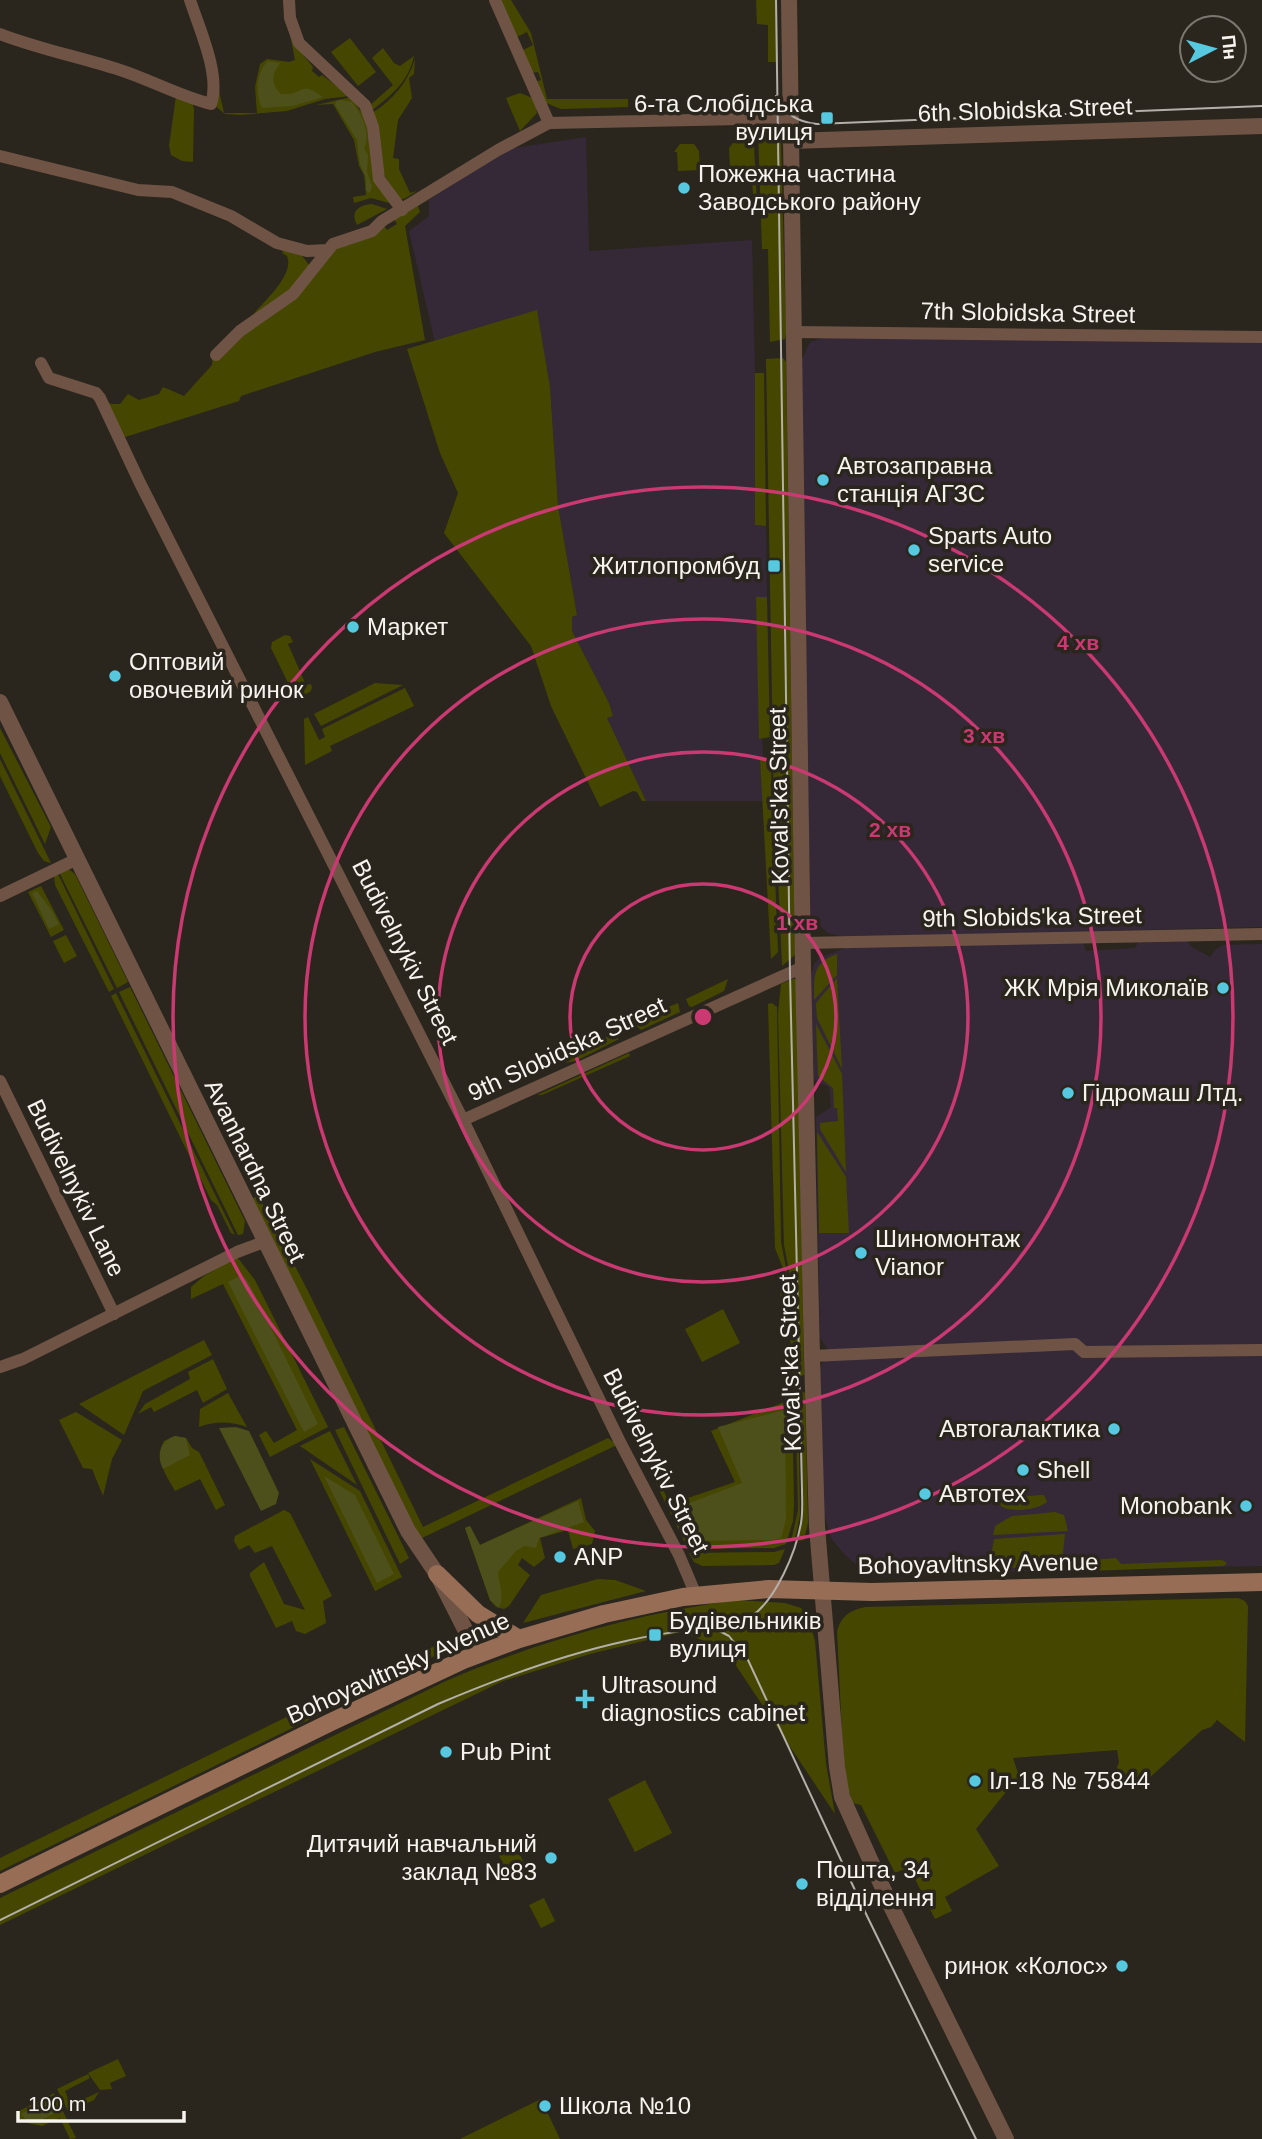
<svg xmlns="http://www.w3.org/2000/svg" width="1262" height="2139" viewBox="0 0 1262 2139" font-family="Arial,sans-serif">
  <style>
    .industrial { fill: #352937 }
    .green { fill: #454700 }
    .forest { fill: #4d501a }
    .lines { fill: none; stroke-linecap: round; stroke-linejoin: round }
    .minor { stroke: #6f5446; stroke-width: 12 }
    .tertiary { stroke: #6f5446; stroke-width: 16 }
    .secondary { stroke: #976d56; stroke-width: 18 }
    .tram { stroke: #b3afa9; stroke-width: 2 }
    .ring { fill: none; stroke: #ca3971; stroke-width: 3.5 }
    .poi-dot { fill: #56c9e1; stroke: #2a261d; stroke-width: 2.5 }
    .labels { text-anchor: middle; stroke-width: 7; stroke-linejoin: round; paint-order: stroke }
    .poi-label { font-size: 24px; fill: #f7f3ee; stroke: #2a261d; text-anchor: start }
    .street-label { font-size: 24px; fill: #f7f3ee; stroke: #2a261d }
    .centre { fill: #ca3971; stroke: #2a261d; stroke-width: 3.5 }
    .ring-label { font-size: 21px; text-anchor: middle; font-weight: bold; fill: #ca3971; stroke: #2a261d; stroke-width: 7; stroke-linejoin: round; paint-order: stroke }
  </style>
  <rect width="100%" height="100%" fill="#2a261d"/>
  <!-- industrial -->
  <path class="industrial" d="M586,137l3,114 163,-11 3,136v149l11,1 1,71h-11l9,204h-119l-39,-83 6,-3 -4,-12 -37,-72v-14l5,-2 -19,-109 -8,-119 -13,-76 -102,31 -26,-111 20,-15v-16l79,-51z
    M823,338l439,4v585l-417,10 -17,-4 -13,-11 -5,-8 -9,-553 9,-19z
    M1186,940l6,7 18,10 6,-8 7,-4 39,-1v622l-211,4 -168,7 -19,-6 -19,-16 -14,-17 -7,-25 -4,-145 9,-17 -9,-13 -4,-221 15,-10 -2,-20 -12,-5 -3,-4 -3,-103 3,-11 7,-7 30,-11 232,-5 3,10 49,-3 3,-6z"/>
  <!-- green -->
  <path class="green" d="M498,0h13l20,33 16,66h81v8l-67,2 -15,-6 -11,-21 6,-2 -3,-8 -7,1 -10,-22 12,-6 -6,-13 -12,6z
    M756,0h21l1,62h-10v-37l-11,-1z
    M288,25l12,26 13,16 -1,4 7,6 3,-2 28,21 -25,3 -38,12 -47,4 -15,-1 -12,-10 -1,-44 12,53h33l-2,-26 5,-23 7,-5 22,3 6,-2z
    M350,38l26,34 -18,14 -27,-34z
    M383,48l11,15 6,3 14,-10c-5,25 -23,40 -43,55l-2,-5 24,-21 -21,-27z
    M415,59l-1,15 -5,4 3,20 -14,22 -5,38 6,1v10l11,24 7,-2 -13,8h-4l-15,-22 -13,-64c21,-13 36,-31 43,-54z
    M520,93l15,6 2,14 -17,18 -14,-33z
    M176,96l16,6 2,7 -1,53 -11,-1 -11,-6 -2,-9z
    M351,97l13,19 25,87 -18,-5 -17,5 -1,-6 13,-2 -2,-20 -5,-9 -5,-26 -21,-36 -17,1z
    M758,130l19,1 4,10 5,191 -1,7 -15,3 -2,-93h-6z
    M750,142l4,4 3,60 -3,1 -3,-40 -21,1 -1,-20 4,-5z
    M680,144h14l5,7 1,19 -22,1 -1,-19h-3z
    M372,204l15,5 -30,16c-7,-13 1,-20 15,-21z
    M418,206l2,6 -15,14 20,114 -50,12 -134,44 -2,5 -117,37 -17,-38 6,4h9l8,-10 11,6 20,-6 4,-7 21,9 28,-31 1,-12 35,-24 80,-76 56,-27 3,4 10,-6 -3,-5z
    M284,249l16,4 12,16 -23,26 -38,22c12,-15 44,-42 36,-61l-5,-3z
    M537,310l13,77 8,119 19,109 -5,2v14l37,72 4,13 -6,2 39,83h-4l-5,-9 -4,-1 -33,16 -49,-101 -20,-60 -87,-113 14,-40 -18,-40 -33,-104z
    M783,358l3,4 9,593 -13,11 -4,-90 -3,-8 -9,-509z
    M755,373h9l2,153 -11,-1z
    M756,597h11l3,140 -11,2z
    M285,635l5,1 3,6 -5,2 18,41 5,-1 1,4 -2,4 -11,5 -5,-2 -23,-47 1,-6z
    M375,683l28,2 -82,41 -7,-12z
    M405,688l9,18 -84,40 2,5 -27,14 -1,-46 4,-2 11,23 6,-3 -3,-8z
    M0,728l51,99 -6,17 -45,-91z
    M760,758l11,2 2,110 2,6 3,76 -7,7z
    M0,759l51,104 -7,-2 -6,-8 -38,-77z
    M67,868l8,6 53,108 -11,6 -59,-118z
    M57,872l57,117 -5,3 -54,-107 -1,-9z
    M41,886l23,44 -13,7 -23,-45z
    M66,935l11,21 -13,7 -11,-22z
    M837,954v21l-23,25c0,-23 -2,-37 23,-46z
    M837,978l5,91 -25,-51 -1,-15z
    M728,979l-4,12 -32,16 -3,-1 -3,-7z
    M793,979h2l2,5 7,391 -12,3 -4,-88 2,-13 -6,-32 -6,-232 3,-29z
    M130,987l115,234 -2,13 -5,1 -119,-243z
    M116,993l119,242 -4,-2 -14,-28 -6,-5 -100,-204z
    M678,1003l2,9 -39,18 -9,-8z
    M772,1003l5,4 4,235 7,36v43h-6l-2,-30 6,-15 -11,-28 -7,-244z
    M816,1024l26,50 4,98 -26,-43v-6l18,-2 -1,-13h-3l-1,-20 -15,-12z
    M613,1034l6,5 -43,22 -18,3 -2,-5z
    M629,1053l1,3 -88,39h-5z
    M817,1132l29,45 3,56h-30z
    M258,1195l51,98 114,234 185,-89 9,7 -195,93 -9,-9 -161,-330z
    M237,1257l18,23 73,147 -58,30 -11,-22 7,-4 8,12 23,-13 -74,-146 -32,15v-12l13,-11z
    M723,1309l17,34 -38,19 -17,-33z
    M204,1340l8,15 -69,36 -19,44 -45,-31z
    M213,1359l14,30 -24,14 -6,-13 -43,22 -3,-5 -13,7 7,-10 45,-25 -2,-7z
    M798,1389l2,126 -5,25 -4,1 7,-31 -3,-120z
    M801,1391l4,2 3,130 -4,17 -6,1 5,-26z
    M228,1393l19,34c-16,-6 -33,-6 -48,0l1,-18z
    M792,1399l2,105 -1,17 -7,23 -12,4 -86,1 -53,-108 3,-2 32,65 65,-22 -24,-51z
    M76,1412l46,28 -10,19 -9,37 -11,-27 -9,-1 -24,-48z
    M344,1427l65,131 -9,6 -65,-134z
    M330,1431l27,54 -57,-39z
    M175,1436l11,2 6,10 7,4 26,53 -9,5 -16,-31 -25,12c-9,-16 -21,-32 -11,-50z
    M310,1459l50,32 42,86 -27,14z
    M1040,1495h4l3,7c-9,8 -36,11 -46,4l-1,-3 7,-5z
    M581,1498l5,22 9,11 -3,13 -19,5 -5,-19 -28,8 5,20 -11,9 -12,-9 -4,7 12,10 -21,31 -5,3 -8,-2 -6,-7 -25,-72 5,-2 10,19z
    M284,1510l6,3 42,83 -9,5 3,22 -21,11 -9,-3 -4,-10 -16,7 -26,-52v-3l14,-11 20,42 21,6 -33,-64 -17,7 -6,-8 -10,5 -5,-9 1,-5z
    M1055,1512l9,3 4,16 -75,4 2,-9 17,-10z
    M1065,1534l-3,27 -8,5 -62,3 -3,-2 5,-28z
    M785,1549l-6,14 -5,2 -72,1 -8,-4 -5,-9 85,-1z
    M1116,1558l5,6 101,-4 5,3 -3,3 -136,5 -9,-2 -1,-5 2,-3z
    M598,1579l17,1 31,11 -123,32 18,-28z
    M1238,1598l7,3 3,5 -3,136 -28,-22 -6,7 -9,3 -67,61 -19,-20 3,-9 -2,-12 -104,8 6,18 -43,53 23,37 -54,31 7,14 -17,8 -26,-52 -14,6 -34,-68 -9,-2 -8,-30 -7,-141c4,-16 13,-22 29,-25z
    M736,1600l49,3 16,5 8,11 6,22 11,123 9,50 -110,-165 -44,-17 -91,22 -87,27 -503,244v-27l446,-217c93,-40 190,-67 290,-81z
    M444,1642l7,2v4l-33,16 -4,-9z
    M406,1658l5,8 -64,29 -20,16 -327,160v-13z
    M645,1780l27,53 -37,19 -27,-53z
    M514,1843l12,24 -17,8 -12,-23z
    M544,1898l11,23 -14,7 -12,-23z
    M118,2059l8,17 -16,7 2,6 -12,1 -12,-17z
    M88,2074l2,4 -25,13 6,14 28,-13 -5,8 -26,11 -11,-22z
    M54,2093l22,45 -6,1 -10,-21 -18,8 -20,-4 -5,-10z
    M541,2099l19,40h-100z"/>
  <!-- forest -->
  <path class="forest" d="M268,61l12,2c-8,11 -10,20 1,31 23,2 18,-15 42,3l-30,9 -31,2c-7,-14 -6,-36 6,-47z
    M340,100l12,2c10,13 19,30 12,47l4,6 -1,17 5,14 -2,7 -4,-2v-13l-6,-14 -3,-24 -22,-35 1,-4z
    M37,891l15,20 7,13 -10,5 -17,-36z
    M242,1275l7,8 69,141 -14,8 -76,-150z
    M785,1410l1,109 -5,19 -8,2 -81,1 -16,-33 66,-25 -24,-56z
    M236,1427l13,4 30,62 -3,11 -15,7 -42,-83z
    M175,1436l11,2 4,17 -27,14c-7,-14 -3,-28 12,-33z
    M324,1476l31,19 39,79 -17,9z
    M578,1501l6,21 -45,16 -3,10 -12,-2 -8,5 -18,21c1,14 7,22 1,36l-9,-8 -25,-72 5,-2 10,19z
    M42,2104l5,1 -2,3 6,2 2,4 -10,5 1,2 -3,3 -12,-1 -8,-9z"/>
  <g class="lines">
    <!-- minor -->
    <path class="minor" d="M289,0l1,18 9,25 66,62 8,22 6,52 23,31
      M495,0l54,123
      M0,34c39,15 80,23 120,36 31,10 59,26 91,34 10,-29 -12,-76 -21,-104
      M0,156l138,34 34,2 59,24 46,27 30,8 21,-1
      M793,332l469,5
      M216,355l24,-24 53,-37 40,-50 39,-13 10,-10 116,-71 51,-27 241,-5
      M41,363l8,15 47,15 4,5 40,85 323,637 156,320 60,115 17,40
      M0,896l77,-37
      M803,943l459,-9
      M0,1081l114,233
      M463,1120l340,-153
      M812,1356l263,-12 9,8 178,-2
      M0,1367l23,-8 214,-107 27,-10"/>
    <!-- tertiary -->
    <path class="tertiary" d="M789,0l14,967 9,389 5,171 20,240 5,30 48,107 116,235
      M790,141l472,-15
      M0,702l408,829 29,43 41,81"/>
    <!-- secondary -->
    <path class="secondary" d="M437,1574l41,40 41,25
      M0,1884l331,-162 132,-62 56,-21 85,-25 79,-17 86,-8 103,3 390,-10"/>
    <!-- tram -->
    <path class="tram" d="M776,96c9,19 22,26 41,28l445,-18
      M708,1625l21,11 19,24 119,256 109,223
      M0,1920l438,-216c61,-26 124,-49 188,-63 41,-10 85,-12 126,-25 24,-17 44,-64 49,-93 2,-11 1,-23 1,-34l-12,-515 -14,-974"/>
  </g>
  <!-- distance rings -->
  <g class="ring">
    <circle cx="703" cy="1017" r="133"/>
    <circle cx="703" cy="1017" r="265"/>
    <circle cx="703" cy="1017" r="398"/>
    <circle cx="703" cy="1017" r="530"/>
  </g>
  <!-- markers -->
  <g class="poi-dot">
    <rect x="820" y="111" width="14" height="14" rx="3.5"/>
    <circle cx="684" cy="188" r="7"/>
    <circle cx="823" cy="480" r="7"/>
    <circle cx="914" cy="550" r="7"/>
    <rect x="767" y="559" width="14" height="14" rx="3.5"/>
    <circle cx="353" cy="627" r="7"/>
    <circle cx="115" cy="676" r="7"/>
    <circle cx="1223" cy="988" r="7"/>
    <circle cx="1068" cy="1093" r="7"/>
    <circle cx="861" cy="1253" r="7"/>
    <circle cx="1114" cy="1429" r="7"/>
    <circle cx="1023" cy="1470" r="7"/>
    <circle cx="925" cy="1494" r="7"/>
    <circle cx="1246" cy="1506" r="7"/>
    <circle cx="560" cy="1557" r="7"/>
    <rect x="648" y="1628" width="14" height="14" rx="3.5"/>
    <path d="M581.5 1688.5h7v7h7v7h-7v7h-7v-7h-7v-7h7z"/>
    <circle cx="446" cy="1752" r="7"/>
    <circle cx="975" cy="1781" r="7"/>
    <circle cx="551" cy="1858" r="7"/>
    <circle cx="802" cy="1884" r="7"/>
    <circle cx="1122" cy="1966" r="7"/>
    <circle cx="545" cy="2106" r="7"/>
  </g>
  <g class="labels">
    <!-- poi labels -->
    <g class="poi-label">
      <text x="813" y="112" text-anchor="end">6-та Слобідська<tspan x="813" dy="28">вулиця</tspan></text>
      <text x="698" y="182">Пожежна частина<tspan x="698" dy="28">Заводського району</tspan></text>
      <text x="837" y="474">Автозаправна<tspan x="837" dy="28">станція АГЗС</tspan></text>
      <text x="928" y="544">Sparts Auto<tspan x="928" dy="28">service</tspan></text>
      <text x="760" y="574" text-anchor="end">Житлопромбуд</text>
      <text x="367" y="635">Маркет</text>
      <text x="129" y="670">Оптовий<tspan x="129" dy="28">овочевий ринок</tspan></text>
      <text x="1209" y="996" text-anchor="end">ЖК Мрія Миколаїв</text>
      <text x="1082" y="1101">Гідромаш Лтд.</text>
      <text x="875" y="1247">Шиномонтаж<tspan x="875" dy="28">Vianor</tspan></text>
      <text x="1100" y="1437" text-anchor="end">Автогалактика</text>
      <text x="1037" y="1478">Shell</text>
      <text x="939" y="1502">Автотех</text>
      <text x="1232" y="1514" text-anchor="end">Monobank</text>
      <text x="574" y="1565">ANP</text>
      <text x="669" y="1629">Будівельників<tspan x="669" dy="28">вулиця</tspan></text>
      <text x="601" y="1693">Ultrasound<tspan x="601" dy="28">diagnostics cabinet</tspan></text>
      <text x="460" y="1760">Pub Pint</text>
      <text x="989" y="1789">Іл-18 № 75844</text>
      <text x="537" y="1852" text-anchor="end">Дитячий навчальний<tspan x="537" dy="28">заклад №83</tspan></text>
      <text x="816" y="1878">Пошта, 34<tspan x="816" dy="28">відділення</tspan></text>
      <text x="1108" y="1974" text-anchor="end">ринок «Колос»</text>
      <text x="559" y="2114">Школа №10</text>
    </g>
    <!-- street labels -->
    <g class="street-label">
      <text transform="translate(1025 110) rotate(-2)" y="8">6th Slobidska Street</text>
      <text transform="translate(1028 313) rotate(1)" y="8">7th Slobidska Street</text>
      <text transform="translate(779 796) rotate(-91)" y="8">Koval's'ka Street</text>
      <text transform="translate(1032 917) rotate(-1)" y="8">9th Slobids'ka Street</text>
      <text transform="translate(405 952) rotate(63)" y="8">Budivelnykiv Street</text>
      <text transform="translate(567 1049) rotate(-25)" y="8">9th Slobidska Street</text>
      <text transform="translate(255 1171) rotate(64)" y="8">Avanhardna Street</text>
      <text transform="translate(76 1188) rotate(64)" y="8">Budivelnykiv Lane</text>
      <text transform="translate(790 1363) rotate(-92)" y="8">Koval's'ka Street</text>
      <text transform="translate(656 1461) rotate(63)" y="8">Budivelnykiv Street</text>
      <text transform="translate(978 1564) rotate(-1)" y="8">Bohoyavltnsky Avenue</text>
      <text transform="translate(398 1668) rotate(-24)" y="8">Bohoyavltnsky Avenue</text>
    </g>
  </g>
  <circle cx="703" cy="1017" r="10" class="centre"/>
  <g class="ring-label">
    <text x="1078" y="650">4 хв</text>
    <text x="984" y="743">3 хв</text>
    <text x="890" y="837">2 хв</text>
    <text x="797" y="930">1 хв</text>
  </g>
  <!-- north arrow -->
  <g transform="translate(1213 49) rotate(84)"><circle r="33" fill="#2a261d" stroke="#7c7871" stroke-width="2"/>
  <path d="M0-5L12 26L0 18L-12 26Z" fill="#56c9e1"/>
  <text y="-10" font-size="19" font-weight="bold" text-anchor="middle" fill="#f7f3ee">Пн</text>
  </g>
  <!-- scale -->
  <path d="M18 2111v10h166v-10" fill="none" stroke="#f7f3ee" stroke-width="3.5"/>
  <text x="28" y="2111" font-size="21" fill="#f7f3ee" stroke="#2a261d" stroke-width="5" paint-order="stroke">100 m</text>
</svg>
